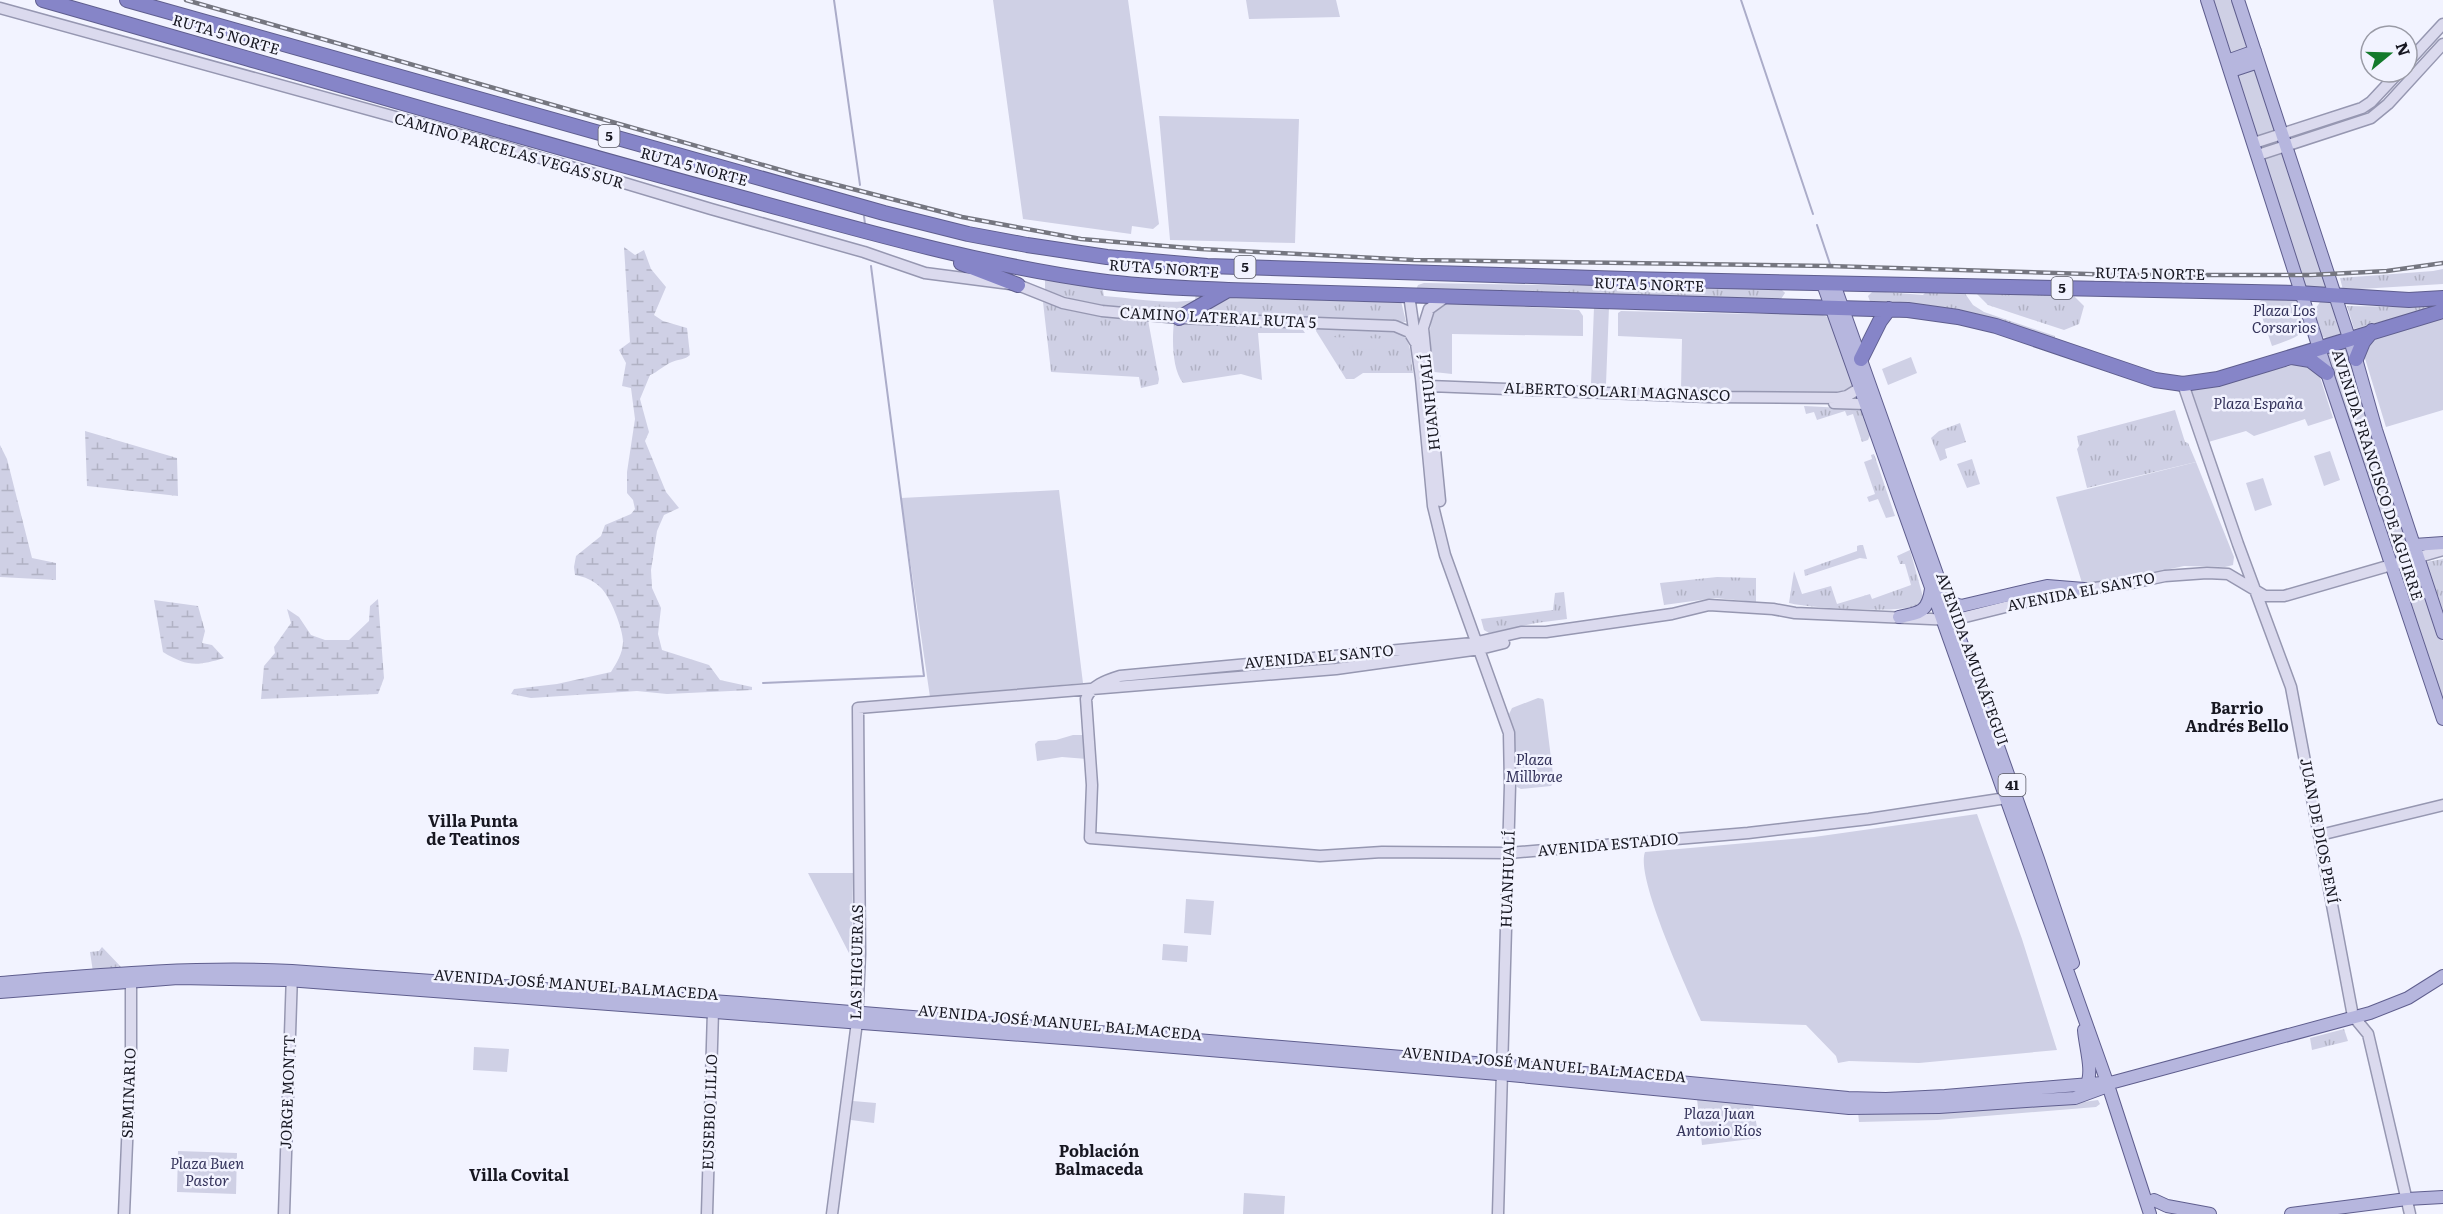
<svg xmlns="http://www.w3.org/2000/svg" width="2443" height="1214" viewBox="0 0 2443 1214" font-family="Literata,serif">
  <style>
    .grass { fill: url(#grass-tufts) }
    .wetland { fill: url(#wetland-marsh) }
    .park { fill: #cfd0e5 }
    .lines { fill: none; stroke-linecap: round; stroke-linejoin: round }
    .stream { stroke: #abacc9; stroke-width: 2 }
    .secondary-casing { stroke: #9697b1; stroke-width: 13 }
    .primary-casing { stroke: #5f5e8e; stroke-width: 14 }
    .highway-casing { stroke: #5f5e8e; stroke-width: 16 }
    .secondary { stroke: #dbdaee; stroke-width: 10 }
    .primary { stroke: #b6b6de; stroke-width: 12 }
    .highway { stroke: #8685c8; stroke-width: 14 }
    .rail-casing { stroke: #757680; stroke-width: 4.5 }
    .rail { stroke: #f2f3ff; stroke-width: 2; stroke-dasharray: 7; stroke-linecap: butt }
    .labels { text-anchor: middle; stroke-width: 5; stroke-linejoin: round; paint-order: stroke }
    .shield { fill: #f2f3ff; stroke: #595964; stroke-width: 1.5 }
    .shield-label { font-size: 14px; font-weight: bold; fill: #171721 }
    .street-label { font-size: 15px; fill: #171721; stroke: #f2f3ff }
    .park-label { font-size: 15px; font-style: italic; fill: #33325a; stroke: #f2f3ff }
    .neighbourhood-label { font-size: 16px; font-weight: bold; fill: #171721; stroke: #f2f3ff }
  </style>
  <defs>
    <pattern id="grass-tufts" width="24" height="20" patternUnits="userSpaceOnUse" patternTransform="scale(1.5)"><rect width="24" height="20" fill="#cfd0e5"/><path d="M3 7l-1-3M5 7V3M7 7l1-3M15 17l-1-3M17 17v-4M19 17l1-3" fill="none" stroke="#b1b2c4"/></pattern>
    <pattern id="wetland-marsh" width="20" height="14" patternUnits="userSpaceOnUse" patternTransform="scale(1.5)"><rect width="20" height="14" fill="#cfd0e5"/><path d="M1 5h8M5 5V1M11 12h8M15 12V8" fill="none" stroke="#b1b2c4"/></pattern>
  </defs>
  <rect width="100%" height="100%" fill="#f2f3ff"/>
  <!-- grass -->
  <path class="grass" d="M2443,269v15l-100,6 -3,-12 93,-7z
    M1045,276l57,9 2,11c31,2 59,9 91,4l1,-7h16l-28,18 -17,2 -80,-9 -42,-14z
    M1424,283l357,6 4,4 -4,6 -366,-7 3,-7z
    M1873,291l50,4 4,-4 37,1 9,13 11,7 71,24v2l-86,-25 -26,-5 -72,-4 -3,-8z
    M1975,292l98,3 11,11 -5,18 -15,6 -76,-25z
    M1227,297l148,5 26,-1 5,21 -216,-9z
    M1043,302l29,9 76,9 11,59 -1,5 -17,4 -2,-11 -88,-5z
    M2320,302l12,1 9,30 -1,1 -13,4 -5,-1 -8,-26z
    M2443,302v3l-89,24 -7,-23 68,1z
    M1174,322l127,5 4,6h-47l4,47 -21,-6 -58,9c-11,-14 -11,-44 -9,-61z
    M1317,327l76,1c20,11 17,24 20,45h-50l-9,6h-8l-30,-48z
    M1804,406l59,3 8,24 -3,7 -6,2 -9,-28 -6,2 -2,-5 -28,9 -3,-8 -8,2z
    M2175,410l10,32 3,1 8,19 -109,26 -10,-39 2,-3 -2,-10z
    M1960,423l6,19 -21,7 2,9 -7,3 -9,-23 8,-7z
    M1874,454l21,62 -9,2 -8,-19 -9,3 -2,-5 8,-3 -11,-32 8,-3 -1,-4z
    M1972,459l8,25 -13,4 -10,-24z
    M1860,545h3l4,14 -7,-1 -55,18 -1,-6 53,-19v-5z
    M1910,550l13,47c-1,5 -1,6 -5,8 -14,9 -111,3 -129,-2l5,-32 8,23 29,-8 6,18 33,-10 2,5 39,-14 -6,-21h-5l-3,-8z
    M2443,559v54l-17,-51z
    M1717,577l39,1v24l-41,-4 -51,7 -4,-22z
    M1564,592l3,27 -31,4 -47,10 -5,-3 -3,-11 72,-9 2,-17z
    M102,947l20,21 -29,4 -3,-20 9,-1z
    M2344,1029l4,12 -36,9 -2,-12z"/>
  <!-- wetland -->
  <path class="wetland" d="M624,247l11,8 9,-5 7,19 15,18 -12,28 9,6 24,7 3,27c-5,5 -11,4 -18,7 -8,3 -14,10 -22,13l-10,24 9,33 -4,9 21,51 13,16 -15,7 -7,16 -6,39 1,18 9,20 -3,26 4,16 47,15 11,15 32,7v3l-85,4 -30,-3 -106,7 -20,-4 3,-5 43,-5 54,-12c5,-8 12,-19 12,-30 0,-13 -13,-47 -23,-55 -7,-7 -15,-10 -25,-12l-1,-8 2,-11 25,-20 4,-11 26,-11 4,-5 -2,-9 -6,-7v-21l8,-53 -4,-31 -9,-2 4,-23 -7,-13 11,-8z
    M85,431l92,27 1,38 -91,-10z
    M0,445l7,14 25,99 24,5v17l-56,-3z
    M378,599l6,79 -6,16 -117,5 3,-33 11,-13 -1,-6 17,-24 -4,-14 12,8 12,18 14,5h24l20,-19 1,-15z
    M154,600l44,6 7,25 -3,12 10,2 12,13c-26,8 -37,9 -61,-6z"/>
  <!-- park -->
  <path class="park" d="M993,0h135l31,224 -6,5 -21,-3 -1,8 -108,-15z
    M1246,0h90l4,17 -91,2z
    M2210,0h24l96,290 -24,-1z
    M1159,116l140,3 -4,124 -125,-3z
    M2262,298l37,2c11,35 6,34 -27,46l-14,-41z
    M1448,302l131,8 4,6v20l-131,-2v40l-18,-2c-2,-22 -13,-62 14,-70z
    M1594,307h15l-3,77h-15z
    M1621,311l133,3h66l13,5 24,68 -12,9 -164,-7 1,-50 -64,-3v-23z
    M2443,315v95l-57,17 -23,-75 8,-15z
    M1328,337l69,2 -6,7 -14,2v2l-19,-1 -4,-4 -6,4z
    M2345,345l98,297v66l-118,-356z
    M1911,357l6,16 -29,12 -6,-16z
    M2297,364l12,1 10,9 14,44 -25,8 -3,-7 -51,17 -8,-5 -41,12 -17,-51 3,-4 25,-3z
    M2330,451l10,29 -16,6 -10,-30z
    M2196,462l38,95 -1,8 -8,2 -41,-1 -73,16 -29,1 -26,-86z
    M2263,478l9,27 -17,6 -9,-28z
    M1059,490l24,193 -153,14 -29,-199z
    M1538,698l5,1 1,3 10,80 -3,4 -30,3 -4,-2 -3,-56 -5,-17 3,-6z
    M1073,735h12l2,24 -25,-2 -25,4 -2,-17 3,-3 18,-1z
    M1977,814l45,125 35,111 -138,13 -70,-2 -11,2 -2,-7 -30,-31 -105,-4c-13,-31 -66,-143 -56,-169l169,-15z
    M808,873h45l-1,86z
    M1186,899l28,2 -3,34 -27,-2z
    M1163,944l25,2 -1,16 -25,-2z
    M474,1047l35,2 -2,23 -34,-2z
    M1697,1099l56,6 6,33 -57,7z
    M2098,1100l2,4 -4,3 -159,13 -78,2 -1,-10 210,-8z
    M853,1101l23,2 -2,20 -23,-3z
    M178,1151l59,2 -1,41 -59,-2z
    M1244,1193l41,3 -1,18h-41z"/>
  <g class="lines">
    <!-- stream -->
    <path class="stream" d="M834,0l26,185
      M1741,0l72,214
      M864,216l1,8
      M1817,225l13,39
      M763,683l161,-7 -53,-410"/>
    <defs>
      <path id="secondary" d="M0,8l497,137 214,64 153,43 61,21 93,12 45,18 39,8 77,7 216,8 14,6 6,10
        M2407,63l36,-39
        M2254,143l108,-35 9,-6 28,-30
        M2258,155l113,-37 17,-14 55,-60
        M1409,295l12,83 12,128 12,49 64,178 1,52 -12,429
        M2183,384l55,160 53,143 61,324 2,6 14,17 42,180
        M1429,386l280,11 129,1 9,-2 13,-8 8,1
        M1834,403l32,1
        M1440,501l-17,-173 6,-19 18,-13
        M2013,797l-144,22 -121,14 -240,20 -126,-1 -62,4 -230,-18 2,-53 -6,-86c4,-13 21,-19 34,-23l353,-33 48,-11h25l126,-18 37,-9 64,4 22,4 158,7 112,-28 67,-9 33,-7 42,-3 21,1 37,22h19l159,-46
        M2320,835l123,-30
        M124,1214l7,-165v-74
        M284,1214l8,-240
        M707,1214l6,-203
        M832,1214l25,-192 3,-68 -2,-246 478,-39 144,-20 24,-6"/>
      <path id="primary" d="M2207,0l120,373 116,346
        M2238,0l118,359 20,71 67,203
        M2227,61l28,-10
        M2231,71l27,-9
        M1823,284l284,798 43,132
        M1834,284l204,575 35,104
        M2414,545l29,-2
        M1947,601l14,5 86,-20 37,3
        M1899,617c21,-4 29,-5 32,-28
        M0,983c98,-8 194,-17 292,-12l448,32 469,38 302,25 337,32 38,1 59,-3 169,-14 256,-69 38,-15 35,-22
        M0,992l178,-14 109,2 803,60 420,35 339,33 90,-1 103,-7 33,-2 30,-11
        M2084,1030c1,16 10,43 2,55
        M2154,1200l13,6 43,8
        M2291,1214l116,-15 36,-2"/>
      <path id="highway" d="M43,0c225,64 449,130 674,191 127,34 252,72 382,90 43,6 86,7 129,9l680,20 50,7 38,9 159,54 28,4 35,-5 225,-68
        M127,0l757,213 84,21 59,11 80,12 100,9 420,13 671,14 111,7 34,-2
        M961,263l57,22
        M1179,318l49,-28
        M2292,357l18,3 17,13
        M1861,359l19,-38 9,-12
        M2356,359l7,-17 9,-11"/>
    </defs>
    <!-- secondary casing -->
    <use href="#secondary" class="secondary-casing"/>
    <!-- primary casing -->
    <use href="#primary" class="primary-casing"/>
    <!-- highway casing -->
    <use href="#highway" class="highway-casing"/>
    <!-- secondary -->
    <use href="#secondary" class="secondary"/>
    <!-- primary -->
    <use href="#primary" class="primary"/>
    <!-- highway -->
    <use href="#highway" class="highway"/>
    <defs>
      <path id="rail" d="M186,0l612,175 164,42 119,22 120,10 213,11 414,6 292,9h190l77,-4 56,-8"/>
    </defs>
    <!-- rail casing -->
    <use href="#rail" class="rail-casing"/>
    <!-- rail -->
    <use href="#rail" class="rail"/>
  </g>
  <g class="labels">
    <!-- shield labels -->
    <g class="shield">
      <rect x="598.5" y="125" width="21" height="22" rx="4.5"/>
      <rect x="1234.5" y="256" width="21" height="22" rx="4.5"/>
      <rect x="2051.5" y="277" width="21" height="22" rx="4.5"/>
      <rect x="1998.5" y="774" width="27" height="22" rx="4.5"/>
    </g>
    <g class="shield-label">
      <text x="609" y="141">5</text>
      <text x="1245" y="272">5</text>
      <text x="2062" y="293">5</text>
      <text x="2012" y="790">41</text>
    </g>
    <!-- street labels -->
    <g class="street-label">
      <text transform="translate(226 35) rotate(16)" y="5">RUTA 5 NORTE</text>
      <text transform="translate(509 151) rotate(16)" y="5">CAMINO PARCELAS VEGAS SUR</text>
      <text transform="translate(694 167) rotate(15)" y="5">RUTA 5 NORTE</text>
      <text transform="translate(1164 269) rotate(4)" y="5">RUTA 5 NORTE</text>
      <text transform="translate(2150 274) rotate(1)" y="5">RUTA 5 NORTE</text>
      <text transform="translate(1649 285) rotate(2)" y="5">RUTA 5 NORTE</text>
      <text transform="translate(1218 318) rotate(3)" y="5">CAMINO LATERAL RUTA 5</text>
      <text transform="translate(1617 392) rotate(2)" y="5">ALBERTO SOLARI MAGNASCO</text>
      <text transform="translate(1430 402) rotate(-96)" y="5">HUANHUALÍ</text>
      <text transform="translate(2377 475) rotate(72)" y="5">AVENIDA FRANCISCO DE AGUIRRE</text>
      <text transform="translate(2081 592) rotate(-11)" y="5">AVENIDA EL SANTO</text>
      <text transform="translate(1319 657) rotate(-5)" y="5">AVENIDA EL SANTO</text>
      <text transform="translate(1972 659) rotate(70)" y="5">AVENIDA AMUNÁTEGUI</text>
      <text transform="translate(2319 831) rotate(79)" y="5">JUAN DE DIOS PENÍ</text>
      <text transform="translate(1608 845) rotate(-5)" y="5">AVENIDA ESTADIO</text>
      <text transform="translate(1508 879) rotate(-88)" y="5">HUANHUALÍ</text>
      <text transform="translate(857 962) rotate(-89)" y="5">LAS HIGUERAS</text>
      <text transform="translate(576 985) rotate(4)" y="5">AVENIDA JOSÉ MANUEL BALMACEDA</text>
      <text transform="translate(1060 1023) rotate(5)" y="5">AVENIDA JOSÉ MANUEL BALMACEDA</text>
      <text transform="translate(1544 1065) rotate(5)" y="5">AVENIDA JOSÉ MANUEL BALMACEDA</text>
      <text transform="translate(288 1092) rotate(-88)" y="5">JORGE MONTT</text>
      <text transform="translate(129 1093) rotate(-88)" y="5">SEMINARIO</text>
      <text transform="translate(710 1112) rotate(-88)" y="5">EUSEBIO LILLO</text>
    </g>
    <!-- park labels -->
    <g class="park-label">
      <text x="2284" y="316">Plaza Los<tspan x="2284" dy="17">Corsarios</tspan></text>
      <text x="2258" y="409">Plaza España</text>
      <text x="1534" y="765">Plaza<tspan x="1534" dy="17">Millbrae</tspan></text>
      <text x="1719" y="1119">Plaza Juan<tspan x="1719" dy="17">Antonio Ríos</tspan></text>
      <text x="207" y="1169">Plaza Buen<tspan x="207" dy="17">Pastor</tspan></text>
    </g>
    <!-- neighbourhood labels -->
    <g class="neighbourhood-label">
      <text x="2237" y="714">Barrio<tspan x="2237" dy="18">Andrés Bello</tspan></text>
      <text x="473" y="827">Villa Punta<tspan x="473" dy="18">de Teatinos</tspan></text>
      <text x="1099" y="1157">Población<tspan x="1099" dy="18">Balmaceda</tspan></text>
      <text x="519" y="1181">Villa Covital</text>
    </g>
  </g>
  <!-- north arrow -->
  <g transform="translate(2389 54) rotate(71)"><circle r="28" fill="#f2f3ff" stroke="#9a9ba6" stroke-width="1.5"/>
  <path d="M0-4.5L10 22L0 15L-10 22Z" fill="#147a2c"/>
  <text y="-9" font-size="16" font-weight="bold" text-anchor="middle" fill="#171721">N</text>
  </g>
</svg>
